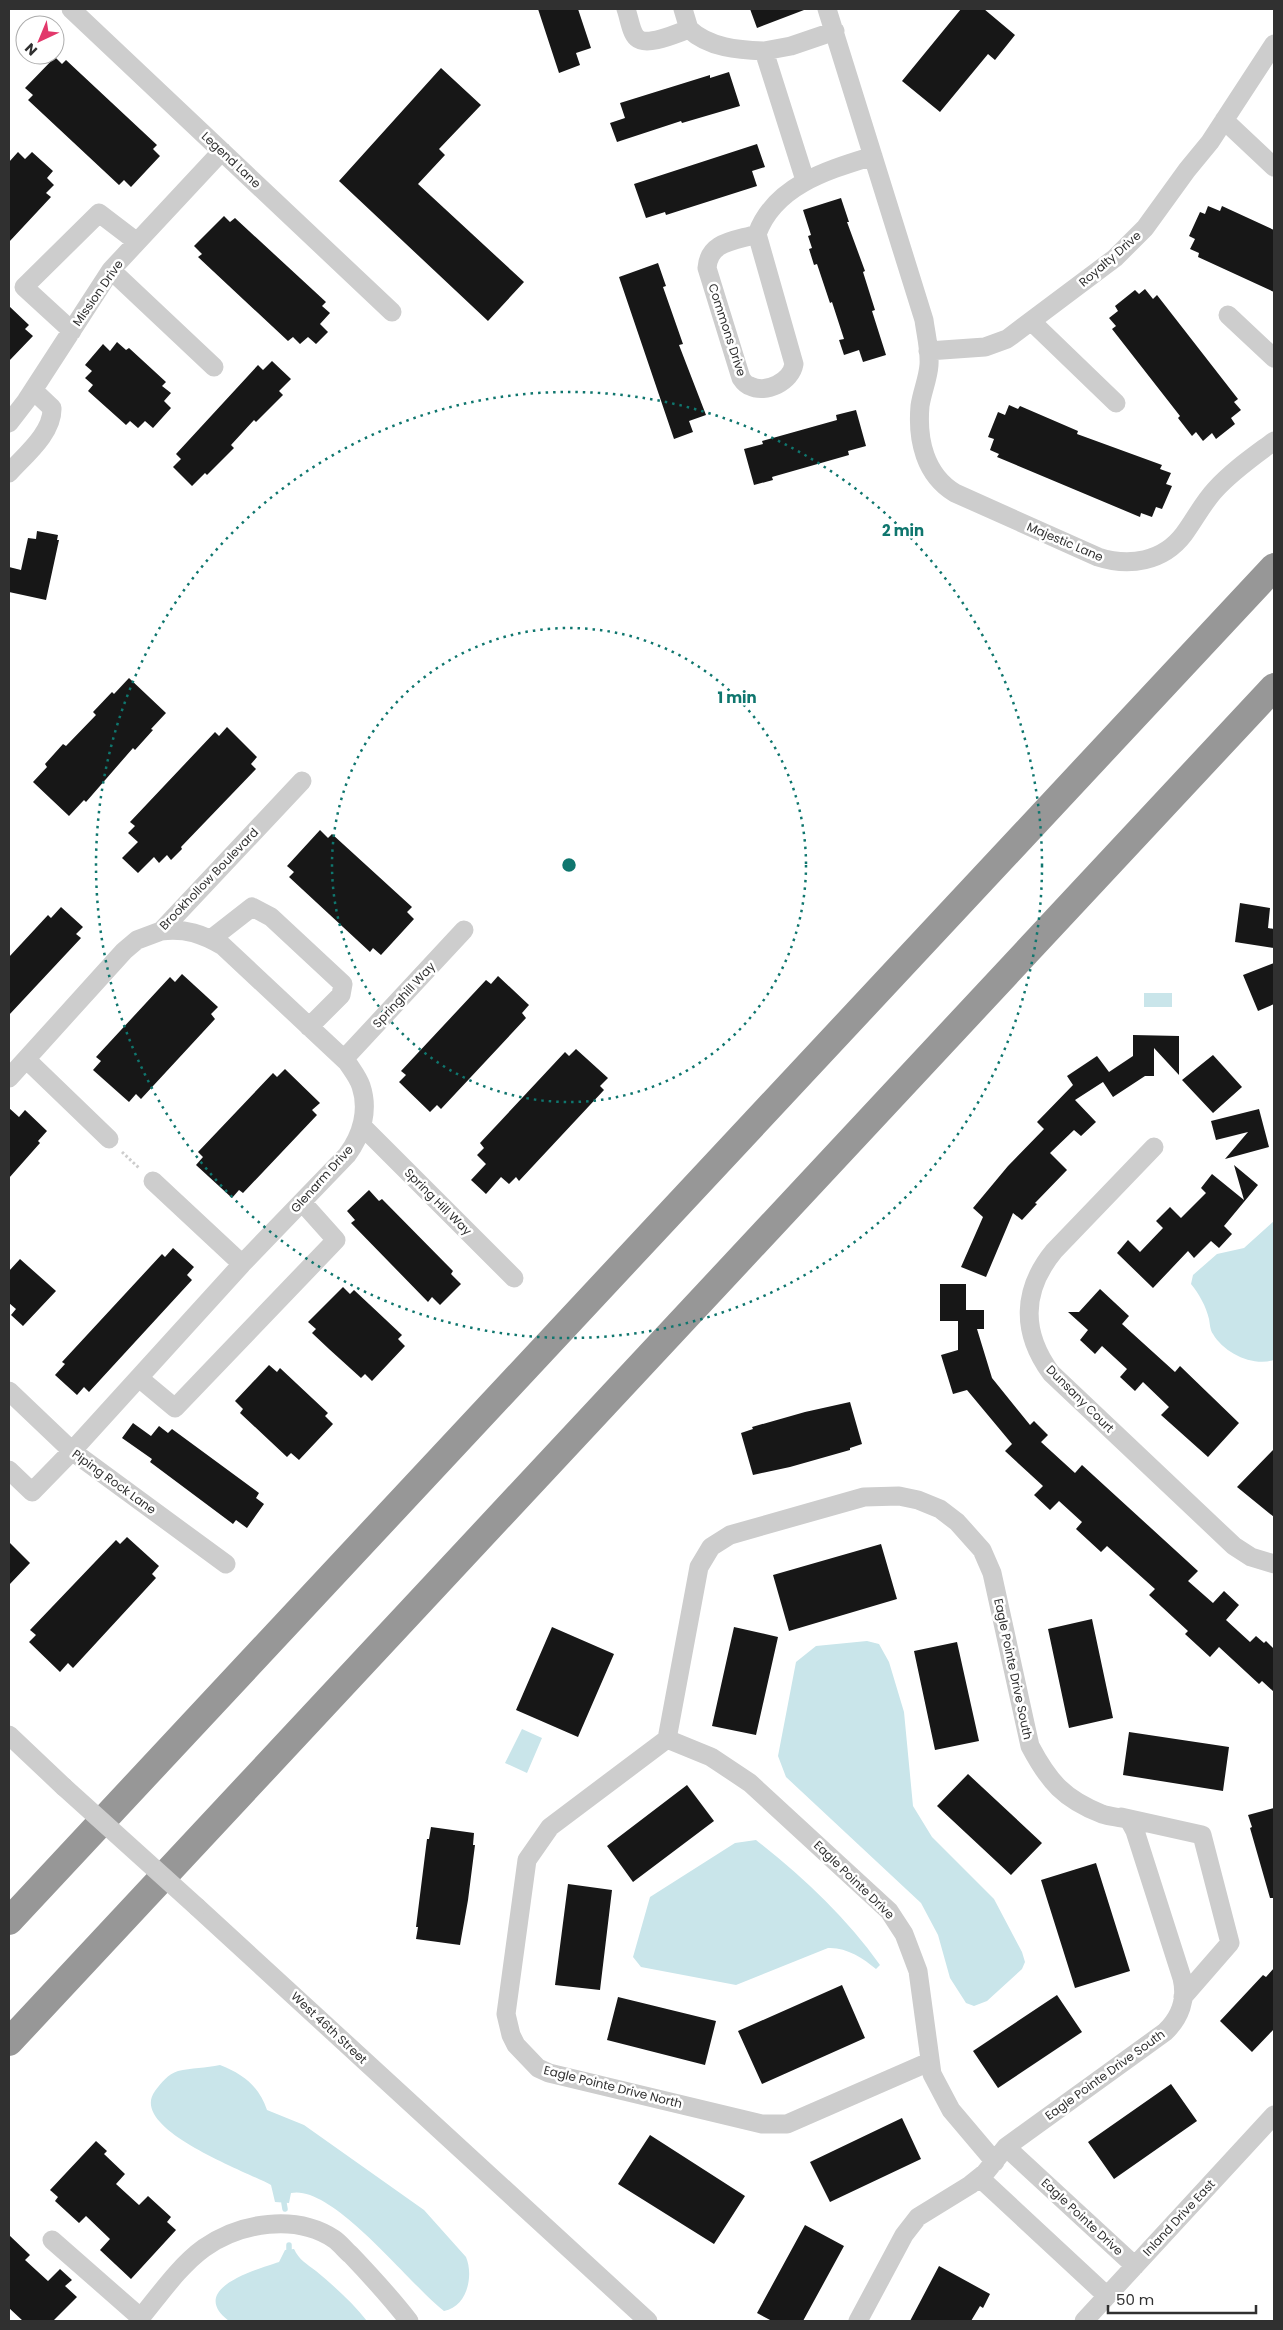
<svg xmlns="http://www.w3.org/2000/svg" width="1283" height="2330" viewBox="0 0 1283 2330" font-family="Poppins,sans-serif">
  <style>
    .water { fill: #c9e5ea }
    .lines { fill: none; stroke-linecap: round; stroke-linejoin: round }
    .stream { stroke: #c9e5ea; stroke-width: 5.5 }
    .building { fill: #171717 }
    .path { stroke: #cdcdcd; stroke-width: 3; stroke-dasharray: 2.5 2.5; stroke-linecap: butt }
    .minor { stroke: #cdcdcd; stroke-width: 19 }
    .highway { stroke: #979797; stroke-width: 28 }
    .minor-bridge { stroke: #cdcdcd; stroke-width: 19 }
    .ring { fill: none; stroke: #0f766e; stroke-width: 2.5; stroke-dasharray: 2.5 5 }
    .labels { text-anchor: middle; stroke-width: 5; stroke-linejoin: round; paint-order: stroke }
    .street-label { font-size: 12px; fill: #303030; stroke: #fff }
    .centre { fill: #0f766e; stroke: #fff; stroke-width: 2.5 }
    .ring-label { font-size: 15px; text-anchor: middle; font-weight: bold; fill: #0f766e; stroke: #fff; stroke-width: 5; stroke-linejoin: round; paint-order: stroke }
  </style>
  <rect width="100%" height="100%" fill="#fff"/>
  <!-- water -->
  <path class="water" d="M1144,993h28v14h-28z
    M1274,1221v139c-21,7 -50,-7 -61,-26 -3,-4 -3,-10 -4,-15 -3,-13 -10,-25 -18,-35l2,-9 24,-21 27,-6z
    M867,1641l12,3 10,18 15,50 9,94 19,31 62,62 28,53 3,10 -3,7 -35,32 -13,5 -8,-3 -16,-25 -12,-43 -17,-32 -135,-126 -8,-21 18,-94 20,-16z
    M522,1729l20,9 -15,35 -22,-10z
    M756,1840c46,36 90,77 124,125l-4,4c-13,-11 -30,-22 -48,-21l-92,37 -95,-18 -8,-10 17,-60 85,-54z
    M220,2065c23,9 39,21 47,45l37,15 120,85 42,47c8,19 1,50 -22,54 -33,-25 -111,-127 -153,-118l-2,10 -14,-1 -4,-17c-23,-13 -144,-56 -116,-94 6,-8 13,-17 23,-20 13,-3 28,-3 42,-6z
    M294,2249c5,11 13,15 22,22 18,15 37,32 51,50h-138c-42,-32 26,-51 50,-59l6,-12z"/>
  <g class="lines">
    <!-- stream -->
    <path class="stream" d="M284,2203l1,6
      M289,2245v5"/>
  </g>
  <!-- building -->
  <path class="building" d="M538,9h40l13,39 -15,5 4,12 -21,8z
    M750,9h54v1l-47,18z
    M961,9h23l31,26 -20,25 -7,-6 -48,58 -38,-31z
    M55,57l7,7 4,-4 91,85 -4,4 7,7 -29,31 -7,-7 -5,5 -91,-85 5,-5 -8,-7z
    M441,68l40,37 -42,44 6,6 -27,29 106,98 -36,39 -149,-140z
    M729,72l11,34 -58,17 -1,-2 -64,21 -7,-19 15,-5 -5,-15 90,-28v3z
    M757,144l8,23 -13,4 5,15 -91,29 -1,-3 -19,6 -12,-34z
    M18,152l7,7 7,-7 21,19 -6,7 7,7 -8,8 5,4 -42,45v-80z
    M841,198l8,24h-2l18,49 -2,1 12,38 -3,1 14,44 -23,7 -4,-12 -15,5 -5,-15 5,-1 -12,-37 -2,1 -13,-39 -3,1 -5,-16 3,-1 -4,-12 3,-1 -8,-25z
    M1208,206l12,5 2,-5 52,24v62l-76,-35 1,-4 -9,-4 5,-10 -6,-3 11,-24 5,2z
    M224,216l6,6 5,-4 91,84 -4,4 8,7 -10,11 8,8 -12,12 -8,-7 -8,7 -7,-7 -5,4 -90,-84 4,-3 -8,-8z
    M658,263l8,23 -3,1 20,57 -4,1 27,70 -17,6 4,11 -19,7 -55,-162z
    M1145,289l8,10 4,-4 81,104 -4,3 7,8 -10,8 4,6 -19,15 -4,-6 -9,8 -7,-9 -4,4 -14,-18 2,-2 -68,-87 4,-3 -7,-8 9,-7 -3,-5 20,-16 4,4z
    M9,306l20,19 -4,4 8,7 -24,25z
    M117,342l9,8 3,-2 37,34 -4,4 9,7 -7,8 7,7 -18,20 -8,-7 -7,7 -8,-7 -4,4 -38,-34 5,-6 -8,-7 7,-7 -7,-6 18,-21 7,7z
    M272,361l19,18 -12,12 4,4 -27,27 -2,-2 -23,25 3,3 -27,27 -2,-2 -13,13 -19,-19 8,-8 -5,-5 82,-89 5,5z
    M1009,405l9,4 2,-3 58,25 -1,3 85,31 -2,4 11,4 -5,11 6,2 -10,23 -6,-2 -4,10 -11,-4 -1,4 -143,-60 2,-3 -9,-4 4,-11 -6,-2 10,-25 7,3z
    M856,410l10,36 -18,5 1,4 -77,22 1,3 -19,5 -10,-36 19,-5 -1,-3 75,-21 -1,-5z
    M37,531l21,4 -1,5h2l-13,60 -37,-8v-25l12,3 7,-32 8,1z
    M129,678l37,35 -15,16 2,1 -18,20 -2,-2 -47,54 -2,-2 -15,16 -36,-34 14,-15 -2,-3 18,-20 3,2 30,-31 -3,-3 19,-20 2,2z
    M227,727l30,30 -6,7 5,5 -75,78 1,2 -11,11 -4,-5 -8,8 -5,-6 -16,16 -16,-15 16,-16 -10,-9 7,-7 -5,-4 85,-90 4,4z
    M320,830l8,8 4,-4 80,73 -5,5 7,7 -33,36 -8,-7 -3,4 -81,-75 5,-5 -7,-6z
    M1240,903l30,5 -2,20 6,1v19l-39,-6z
    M61,907l22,20 -7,7 5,4 -72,77v-58l39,-42 3,3z
    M1274,963v41l-16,7 -15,-36z
    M182,974l36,33 -7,7 4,5 -74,80 -5,-5 -7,8 -36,-32 8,-9 -5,-4 74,-80 5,5z
    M498,976l31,29 -7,8 4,5 -85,91 -4,-4 -7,7 -31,-30 7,-7 -5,-4 85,-91 5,4z
    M1133,1035l46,1v39l-25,-27v28h-9l-32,21 -10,-15 -28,18 21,22 -15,14 -7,-6 -24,23 17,17 -32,33 2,1 -15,16 -9,-7 -27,64 -25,-10 22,-50 -10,-9 35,-42 36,-37 -7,-7 36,-37 -6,-9 30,-20 12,16 24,-16z
    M576,1049l32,29 -8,8 4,4 -85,91 -3,-4 -7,7 -8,-7 -15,17 -15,-14 15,-16 -9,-9 7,-7 -4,-5 85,-91 4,4z
    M1213,1055l29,32 -29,26 -31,-33z
    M285,1069l35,34 -8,7 5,5 -74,78 -4,-3 -7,8 -36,-33 7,-8 -5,-5 75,-79 4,4z
    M9,1108l10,9 6,-7 22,21 -9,10 2,2 -31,35z
    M1259,1109l10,38 -44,12 23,-27 -32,8 -5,-19z
    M1234,1165l24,20 -34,41 8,8 -13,14 -8,-7 -17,17 -6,-7 -35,37 -36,-35 11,-13 12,12 23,-24 -7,-7 14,-14 11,11 25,-25 -5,-5 11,-14 32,26z
    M369,1190l10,11 3,-2 71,72 -2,3 10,10 -21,21 -8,-8 -4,5 -77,-79 4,-3 -8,-9z
    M173,1248l21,19 -7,8 5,5 -103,112 -5,-5 -7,8 -22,-20 10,-11 -3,-2 100,-108 3,3z
    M20,1259l36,32 -33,35 -12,-11 5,-6 -7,-6v-32z
    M940,1284h26v26h18v19h-7l15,49 38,47 4,-4 14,14 -7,7 34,31 7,-8 116,106 -10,10 25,22 11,-12 15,14 -13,15 24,22 6,-6 8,7 2,-2 8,8v43l-12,-11 -3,3 -40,-37 -9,10 -25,-23 3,-3 -39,-36 6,-6 -48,-43 -6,6 -25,-23 6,-7 -23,-21 -9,9 -16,-15 9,-9 -38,-35 7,-7 -45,-54 -14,4 -12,-39 17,-5v-29h-18z
    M343,1287l7,7 4,-4 31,29 17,16 -4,4 7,7 -33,35 -7,-7 -4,4 -32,-29 -17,-16 4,-4 -8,-7z
    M1100,1289l29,27 -7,8 53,48 5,-6 59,57 -31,34 -47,-42 8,-8 -26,-25 -8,9 -15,-14 7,-8 -25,-23 -7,8 -15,-14 8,-10 -20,-18h11z
    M269,1365l8,7 3,-4 48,45 -3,3 8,8 -34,36 -8,-7 -4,4 -47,-44 3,-4 -8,-8z
    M850,1402l12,42 -12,4v2l-60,17 -37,8 -12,-42 12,-4 -1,-2 53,-15z
    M133,1423l18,13 8,-10 9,7 4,-4 87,64 -3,5 8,6 -17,24 -11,-8 -3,4 -83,-62 2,-3 -30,-21z
    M1274,1449v68l-37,-30z
    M127,1537l32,29 -7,8 4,4 -83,90 -5,-5 -8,9 -31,-30 7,-7 -6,-5 86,-90 4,4z
    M9,1542l21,21 -21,22z
    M881,1544l16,55 -108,32 -16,-56z
    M1092,1619l21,99 -44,10 -21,-99z
    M552,1627l62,27 -36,83 -62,-27z
    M734,1627l44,10 -22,98 -44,-9z
    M957,1642l22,99 -44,9 -21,-99z
    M1129,1732l100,15 -6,44 -100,-16z
    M968,1774l74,69 -31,32 -74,-69z
    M687,1785l27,36 -81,61 -26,-36z
    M1274,1808v90h-4l-20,-70 2,-1 -4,-12z
    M431,1827l43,6 -1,12h2l-7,55 -8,45 -44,-6 2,-12h-2l11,-88h2z
    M1096,1863l34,108 -55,17 -34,-108z
    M568,1884l44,6 -12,100 -45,-5z
    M1274,1968v61l-22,23 -32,-31 43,-46 3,2z
    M842,1985l23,53 -103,46 -24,-53z
    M1057,1995l25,37 -84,56 -25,-37z
    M618,1997l98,24 -11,44 -98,-25z
    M1171,2084l26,37 -83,58 -26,-37z
    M902,2118l19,41 -91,43 -20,-40z
    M650,2135l95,61 -31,48 -96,-60z
    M96,2141l11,10 -3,3 21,20 -9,10 23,21 9,-9 23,21 -4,5 9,8 -45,49 -31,-29 10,-11 -24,-23 -7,7 -24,-22 3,-4 -8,-7z
    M805,2225l39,21 -41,75h-31l-15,-8z
    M9,2235l21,20 -5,5 23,21 12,-12 12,11 -7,6 12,11 -24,24h-30l-14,-13z
    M939,2266l51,28 -7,14 -3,-2 -9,15h-61z"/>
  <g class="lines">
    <!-- path -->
    <path class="path" d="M122,1152l17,16"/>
    <!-- minor -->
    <path class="minor" d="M71,9l321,303
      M626,9c3,8 5,24 11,29 10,9 40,-5 52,-9l-6,-20
      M827,9l97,311c2,15 6,30 5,45 -1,14 -7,27 -9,41 -3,34 5,69 35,87l143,64c31,10 65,5 86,-23 11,-15 19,-31 31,-44 17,-19 39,-34 59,-49
      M689,29c20,19 50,21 75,22l41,129
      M764,51l27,-5 44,-15
      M1224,120l50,47
      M757,234l37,130c-3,18 -28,30 -44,22 -4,-1 -7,-5 -9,-8l-34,-110c2,-27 28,-27 50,-34z
      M757,234c18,-49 71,-64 116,-78
      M111,270l103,97
      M1228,315l46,43
      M1032,322l84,81
      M72,331l-48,-44 75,-74 38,29
      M928,351l57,-4 22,-8 108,-81 30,-30 42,-58 23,-28 64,-98
      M9,423l17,-22 85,-131 111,-119
      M9,473c15,-17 44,-40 43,-65l-19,-18
      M211,939l41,-32 19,10 72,67 -2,11 -32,32
      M26,1059l83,80
      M344,1059l120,-129
      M9,1078l115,-127 13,-11 24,-9 141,-150
      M362,1126l152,152
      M1154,1147l-100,104c-32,39 -33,81 -3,122l183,173 17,11 23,7
      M153,1181l89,83
      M139,1378l36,30 161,-168 -34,-38
      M9,1391l63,60 154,113
      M9,1470l23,22 40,-41 170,-187 105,-109c15,-20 22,-45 14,-69 -3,-9 -9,-16 -14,-24l-124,-116c-21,-12 -37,-18 -62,-15
      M9,1735l55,52
      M667,1739l32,-172 12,-20 19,-12 134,-38 35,-1 19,4 22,9 17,13 25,28 10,23 38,173c19,36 34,53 72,68 9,3 18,3 27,6l6,11 47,147c5,21 -2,40 -17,54l-159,115 -21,26 -15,12 -52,32 -14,18 -46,86
      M667,1739l-117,88 -23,33 -21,154 5,21 5,10 22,23 11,5 213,51h25l142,-62
      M667,1739l44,18 39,26 139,128 15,23 14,37 14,103 19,36 44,52
      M1121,1817l81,18 28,108 -47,54
      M197,1907l451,414
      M1006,2147l129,119
      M980,2178l127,118
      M52,2240l89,78
      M138,2321c20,-24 41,-55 66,-73 37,-26 92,-34 130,-9 6,4 11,11 17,16 20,21 40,43 58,66
      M1084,2321l190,-206"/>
    <!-- highway -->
    <path class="highway" d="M9,1921l1265,-1354
      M9,2042l1265,-1355"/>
    <!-- minor-bridge -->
    <path class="minor-bridge" d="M64,1787l133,120"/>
  </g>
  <!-- distance rings -->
  <g class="ring">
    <circle cx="569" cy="865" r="237"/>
    <circle cx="569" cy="865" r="473"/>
  </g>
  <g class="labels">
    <!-- street labels -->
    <g class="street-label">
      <text transform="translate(231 160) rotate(43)" y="4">Legend Lane</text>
      <text transform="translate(1110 259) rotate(-41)" y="4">Royalty Drive</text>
      <text transform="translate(98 293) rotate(-55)" y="4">Mission Drive</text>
      <text transform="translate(727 330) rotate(72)" y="4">Commons Drive</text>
      <text transform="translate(1065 542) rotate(23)" y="4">Majestic Lane</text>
      <text transform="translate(209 879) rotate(-46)" y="4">Brookhollow Boulevard</text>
      <text transform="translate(404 995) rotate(-47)" y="4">Springhill Way</text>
      <text transform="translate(322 1179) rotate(-48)" y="4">Glenarm Drive</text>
      <text transform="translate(438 1202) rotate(45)" y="4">Spring Hill Way</text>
      <text transform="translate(1080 1399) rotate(45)" y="4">Dunsany Court</text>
      <text transform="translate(114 1482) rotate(36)" y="4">Piping Rock Lane</text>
      <text transform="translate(1013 1669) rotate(78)" y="4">Eagle Pointe Drive South</text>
      <text transform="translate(854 1880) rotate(44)" y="4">Eagle Pointe Drive</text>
      <text transform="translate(329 2028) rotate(43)" y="4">West 46th Street</text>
      <text transform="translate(1105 2075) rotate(-36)" y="4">Eagle Pointe Drive South</text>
      <text transform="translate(613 2087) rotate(14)" y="4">Eagle Pointe Drive North</text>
      <text transform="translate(1082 2217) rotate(43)" y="4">Eagle Pointe Drive</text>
      <text transform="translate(1179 2218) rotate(-47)" y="4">Inland Drive East</text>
    </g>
  </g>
  <circle cx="569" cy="865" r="8" class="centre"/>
  <g class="ring-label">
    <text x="903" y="536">2 min</text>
    <text x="737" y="703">1 min</text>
  </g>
  <!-- border -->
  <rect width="1283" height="2330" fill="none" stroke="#303030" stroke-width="20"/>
  <!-- north arrow -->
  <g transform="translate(40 40) rotate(224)"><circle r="24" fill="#ffffff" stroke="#acacac"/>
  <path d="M0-4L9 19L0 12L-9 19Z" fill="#e2386b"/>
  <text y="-8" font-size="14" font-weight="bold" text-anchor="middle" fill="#303030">N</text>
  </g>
  <!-- scale -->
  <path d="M1108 2305v8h148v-8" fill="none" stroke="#303030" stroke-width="2.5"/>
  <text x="1116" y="2305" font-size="15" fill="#303030" stroke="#ffffff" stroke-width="4" paint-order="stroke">50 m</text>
</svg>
